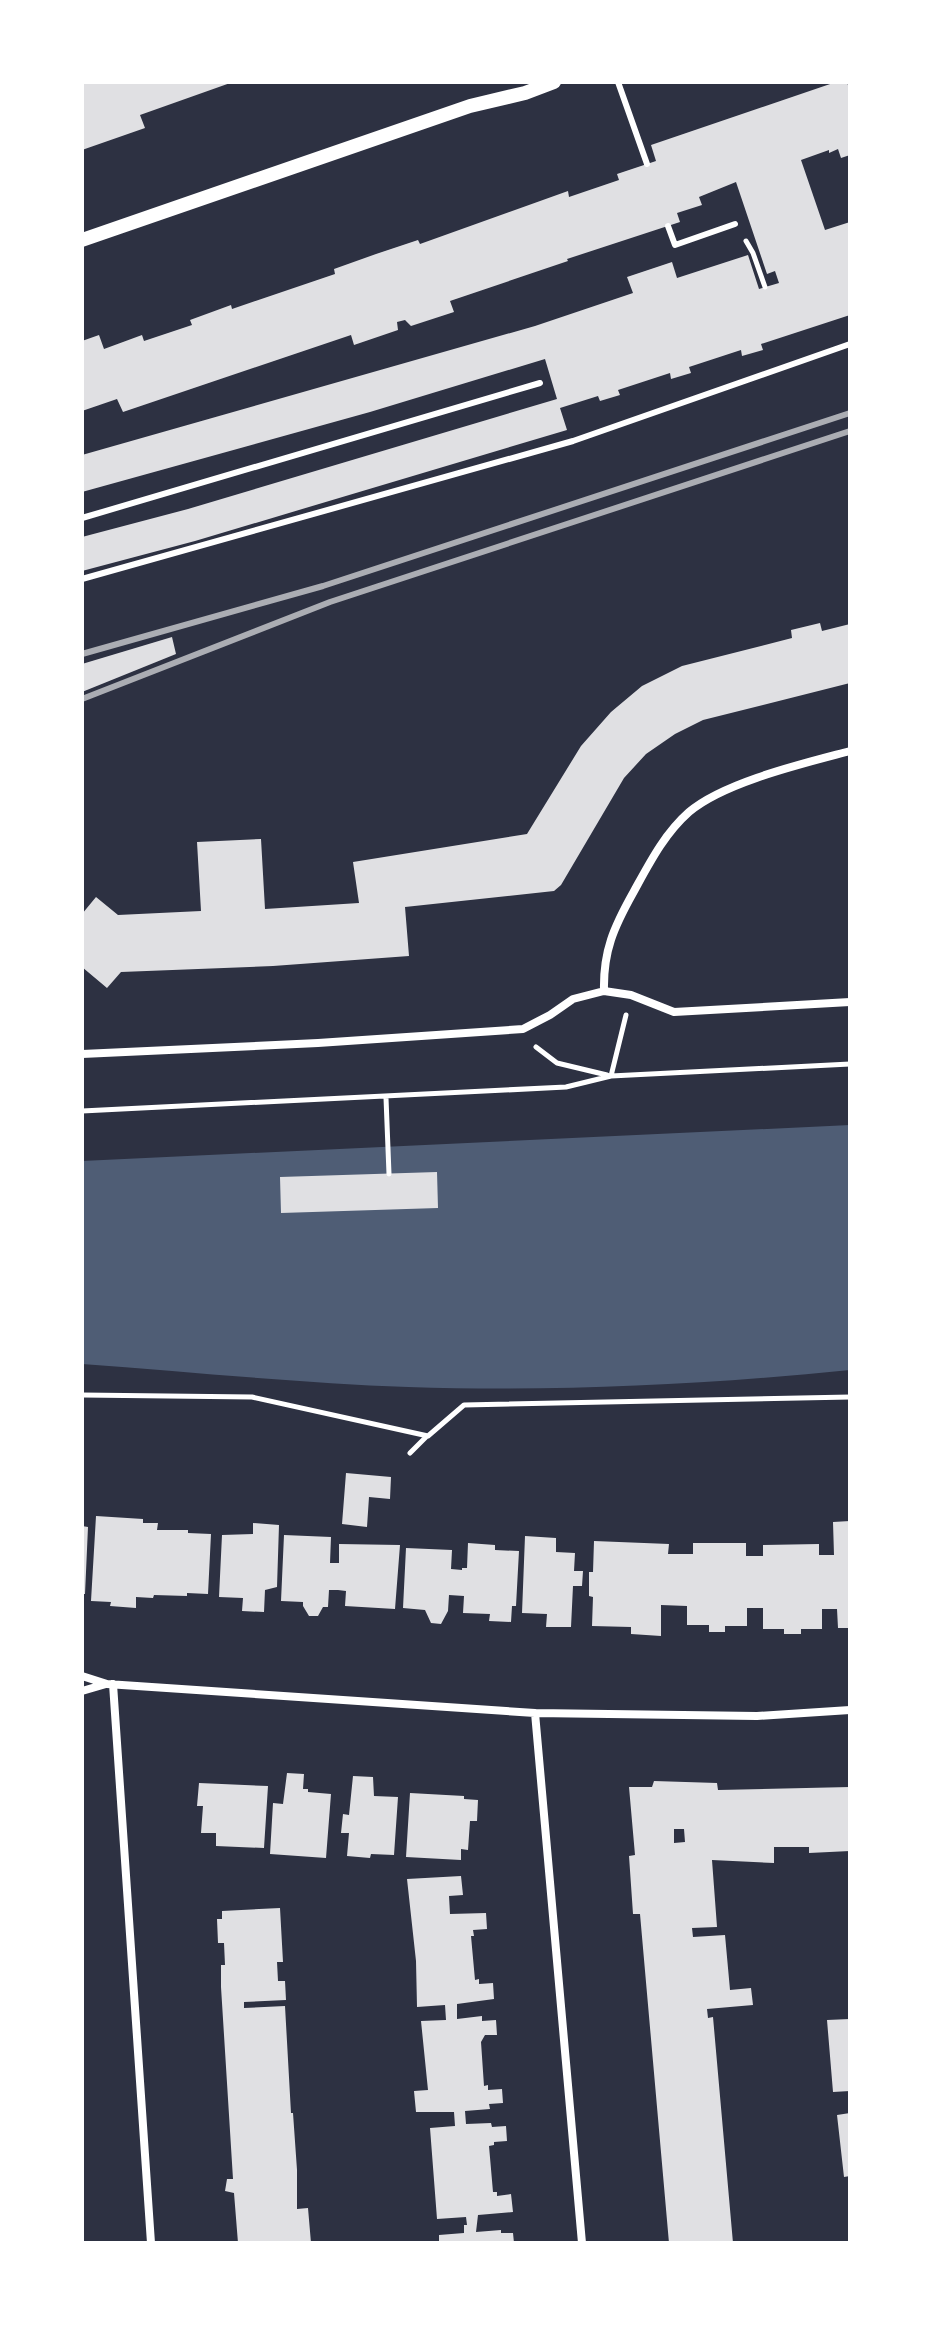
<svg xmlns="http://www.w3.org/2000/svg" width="932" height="2325" viewBox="0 0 932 2325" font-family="Barlow,sans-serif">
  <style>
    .water { fill: #4f5d75 }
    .building { fill: #e0e0e3; fill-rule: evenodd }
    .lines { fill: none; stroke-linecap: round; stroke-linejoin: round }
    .path { stroke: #fff; stroke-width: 5 }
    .service { stroke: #fff; stroke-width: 6 }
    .minor { stroke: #fff; stroke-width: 8 }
    .tertiary { stroke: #fff; stroke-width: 14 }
    .rail { stroke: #abadb3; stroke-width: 6 }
  </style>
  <rect width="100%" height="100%" fill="#2d3142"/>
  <!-- water -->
  <path class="water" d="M850,1125v245c-146,15 -295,22 -442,17 -108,-4 -217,-15 -326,-23v-203z"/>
  <!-- building -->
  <path class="building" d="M82,82h151l-93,33 5,13 -63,22z
    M836,82h11l3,10v63l-9,3 -3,-9 -9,4v-3l-28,10 24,70 25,-8v93l-89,29 2,6 -21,6 -1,-6 -52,17 2,6 -20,6 -1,-6 -52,17 2,5 -20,6 -2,-5 -38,12 7,22 -372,111 -113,30v-34l106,-28 369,-110 -12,-40 -175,53 -288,80v-37l453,-129 98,-33 -6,-16 45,-15 5,16 71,-23 11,34 20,-6 -4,-12 -8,3 -31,-92 -37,15 3,8 -25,8 3,9 -113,37 1,2 -118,40 4,11 -43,14 -6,-6 -8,2 1,8 -44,15 -3,-10 -228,77 -6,-13 -35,12v-70l17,-6 5,14 38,-14 2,6 48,-16 -2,-5 41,-15 1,4 103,-35 -1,-5 42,-15 42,-14 2,4 148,-53 1,6 50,-17 -2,-6 39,-13 -5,-16z
    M820,623l2,8 28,-7v59l-147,37 -28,14 -29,20 -22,24 -63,107 -7,6 -149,16 4,49 -136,10 -152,6 -14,16 -25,-21v-53l14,-17 22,18 83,-4 -4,-69 64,-3 4,70 94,-6 -6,-41 174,-28 54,-88 30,-34 31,-26 40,-20 110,-28 -1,-8z
    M172,637l4,17 -94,38v-28z
    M437,1172l1,36 -157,5 -1,-36z
    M346,1473l45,4 -1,22 -21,-2 -2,30 -25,-3z
    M96,1516l47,3v4h15l-1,7h31v3l23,1 -3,60 -21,-1v3l-33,-1 -1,3 -17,-1v11l-26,-2 1,-4 -20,-1z
    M850,1521v107h-12l-1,-19h-15v20h-21v5h-17v-5h-21v-21h-16v18h-22v6h-16v-7h-22v-19l-26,-1v31l-30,-2v-7l-39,-1 1,-29 -4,-1v-24h4l1,-31 75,3 -1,10h25v-11h53v13h17v-11l56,-1v11h15l-1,-33z
    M253,1523l26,2 -2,62 -12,3 -1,22 -22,-1 1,-13 -24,-1 3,-62 31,-1z
    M82,1526l6,1 -3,67h-3z
    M284,1535l47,2 -1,26h9v-19l61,1 -5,64 -50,-3 1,-15 -8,-1h-9l-1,17h-5l-5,9h-9l-6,-10v-4l-22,-1z
    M525,1536l31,2v14l19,1 -1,18h9l-1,15h-9l-2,41h-25l1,-13 -25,-1z
    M468,1543l27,2v5l24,1 -3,55h-4l-1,16 -22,-1 1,-7 -27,-1 1,-17 -15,-1 -1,16 -7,13 -10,-1 -6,-13 -22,-2 3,-60 46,2 -1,19 11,1v-2h5z
    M287,1773l17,1 -1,15h5v3l23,2 -5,64 -56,-4 3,-51 10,1z
    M353,1776l20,1 1,19 24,1 -4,58 -23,-1 -1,4 -23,-2 2,-23h-8l2,-19 6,1z
    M654,1781l63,2 1,7 132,-3v64l-41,2v-6h-35v16l-62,-3 5,67 -25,1 1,9 32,-2 5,55 21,-2 2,17 -46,4 1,9 5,-1 20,226h-64l-29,-329h-7l-4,-58 6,-1 -6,-68h23zM674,1829h10l1,13 -11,1z
    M199,1783l69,3 -4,62 -48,-2v-13h-15l2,-27h-6z
    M410,1793l54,3v3l14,1 -1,21h-7l-2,29 -7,-1v11l-55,-3z
    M461,1876l2,19 -14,1 1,18 36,-1 1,16 -14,1 1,6h-3l4,44 4,-1v5l14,-1 1,16 -37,5v15l25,-3v5l14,-1 1,15h-12l-4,7 3,44 4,-1v5l14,-1 1,14 -14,1 1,5 -25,2 1,13 25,-1 1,4 14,-1 1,15 -13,1v3l-5,1 4,46h4v4l14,-2 2,18 -35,3 -2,17 25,-2v3h12l1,10h-75v-8l25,-2v-8h3l-1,-8 -29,2 -7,-91 25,-2 -1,-14h-38l-2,-21 14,-1 -7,-69 25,-1 -1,-15 -28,2 -1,-46 -9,-82z
    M280,1908l3,54h-6l1,19h7l1,19 -42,2v6l41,-2 6,107h2l4,57v39l11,-1 3,35h-73l-4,-50 -9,-2 2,-12h6l-12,-192v-22h4l-1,-22h-6l-1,-24h5v-8z
    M850,2019v72l-17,1 -6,-72z
    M850,2113v63l-6,1 -7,-62z"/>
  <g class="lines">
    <!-- path -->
    <path class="path" d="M746,241l7,12 12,34
      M536,1047l21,16 50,12
      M611,1076l15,-61
      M386,1098l3,76
      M82,1111l484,-24 45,-11 239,-12
      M82,1395l170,2 176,39 36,-31 386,-8
      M410,1453l17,-17"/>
    <!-- service -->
    <path class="service" d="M618,82l29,82
      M668,226l7,19 60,-21
      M82,518l458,-135
      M82,579l491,-138 277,-97"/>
    <!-- minor -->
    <path class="minor" d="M604,991c-1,-40 10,-64 29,-98 16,-29 31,-59 56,-81 35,-30 116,-49 161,-61
      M82,1054l236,-11 205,-14 27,-14 23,-16 31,-8 27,4 43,17 176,-10
      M82,1676l25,8 428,29 222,3 93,-6
      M113,1684l38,559
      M82,1691l24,-7
      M535,1713l47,530"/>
    <!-- tertiary -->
    <path class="tertiary" d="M82,240l388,-134 55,-13 29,-11"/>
    <!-- rail -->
    <path class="rail" d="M82,654l241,-68 527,-173
      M82,699l248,-97 520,-171"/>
  </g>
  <!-- border -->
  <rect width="932" height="2325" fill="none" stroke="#ffffff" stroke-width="168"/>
</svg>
